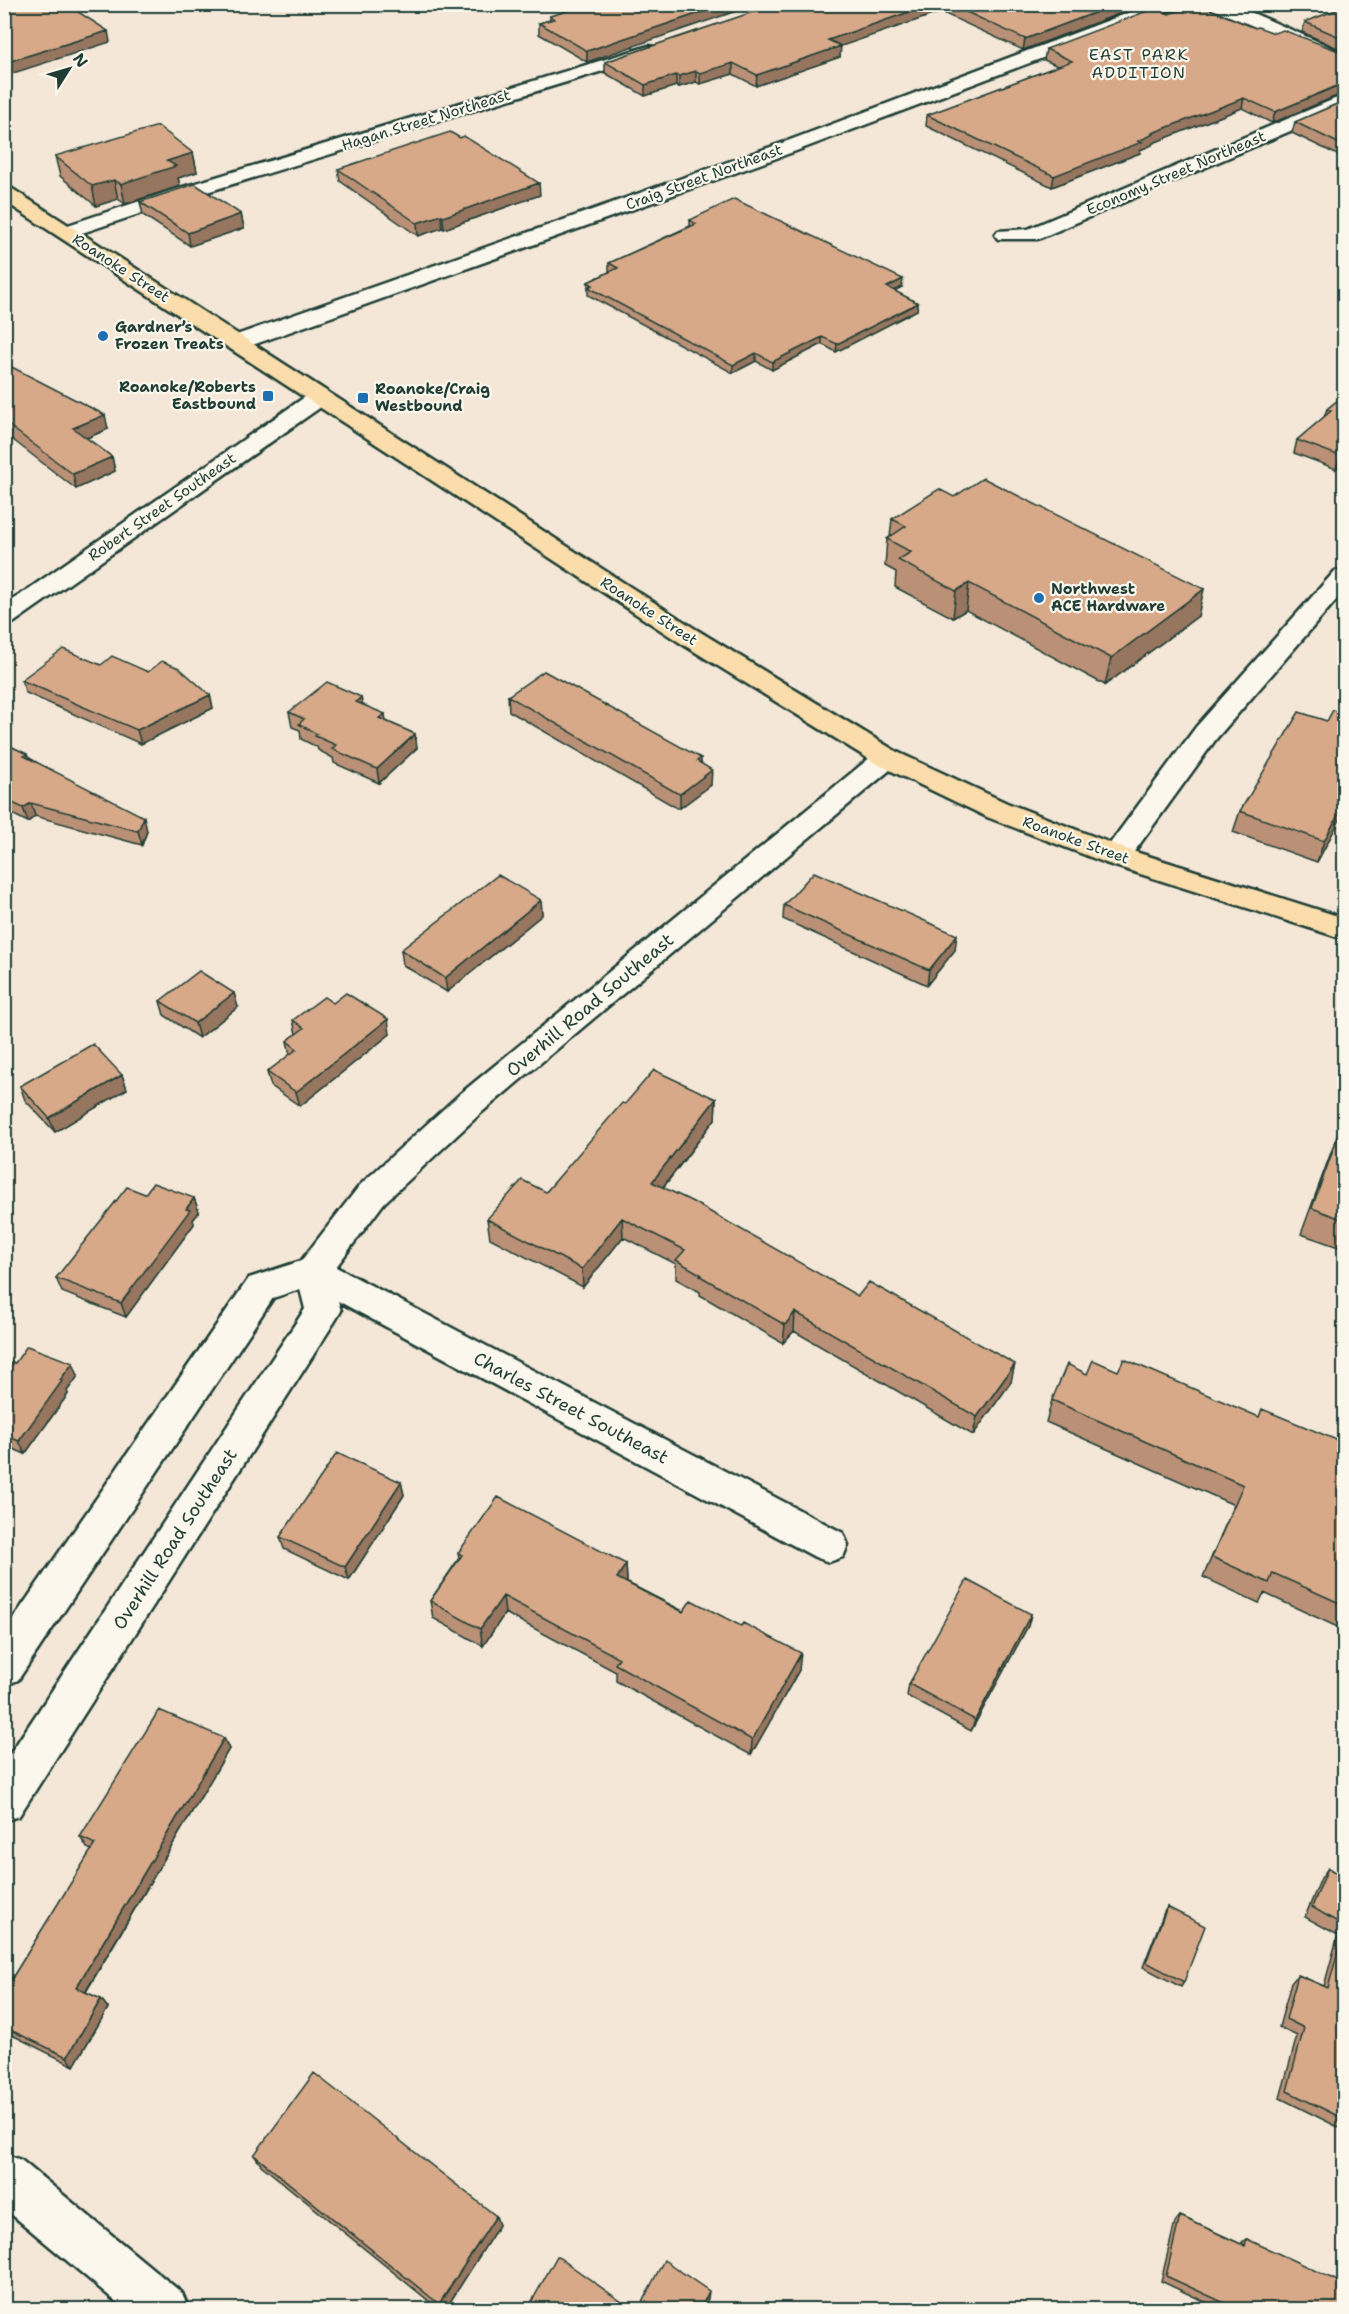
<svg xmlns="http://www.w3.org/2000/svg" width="1349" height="2314" viewBox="0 0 1349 2314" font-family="'Shantell Sans',sans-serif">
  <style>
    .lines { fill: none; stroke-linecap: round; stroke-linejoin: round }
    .minor-casing { stroke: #1f3d34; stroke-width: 5 }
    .major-casing { stroke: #1f3d34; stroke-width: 5 }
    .minor { fill: #fbf7ec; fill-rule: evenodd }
    .major { fill: #faddab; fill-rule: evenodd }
    .wall { fill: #ba9176; stroke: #1f3d34; stroke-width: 1.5 }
    .shaded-wall { fill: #977660; stroke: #1f3d34; stroke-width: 1.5 }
    .building { fill: #d8a989; stroke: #1f3d34; stroke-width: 1.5 }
    .poi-dot { fill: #1f6fb2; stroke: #fbf7ec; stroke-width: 2 }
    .labels { text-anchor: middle; stroke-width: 4.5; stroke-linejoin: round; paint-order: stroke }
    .far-street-label { font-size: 15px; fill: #1f3d34; stroke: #fbf7ec }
    .far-poi-label { font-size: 15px; font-weight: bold; fill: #1f3d34; stroke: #fbf7ec; text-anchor: start }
    .far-neighbourhood-label { font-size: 16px; letter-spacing: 1.5px; fill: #1f3d34; stroke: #fbf7ec }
    .street-label { font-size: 18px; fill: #1f3d34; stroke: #fbf7ec }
  </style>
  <rect width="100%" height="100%" fill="#f4e7d8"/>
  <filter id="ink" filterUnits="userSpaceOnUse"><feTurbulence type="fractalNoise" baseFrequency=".0167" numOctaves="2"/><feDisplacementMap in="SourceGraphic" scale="12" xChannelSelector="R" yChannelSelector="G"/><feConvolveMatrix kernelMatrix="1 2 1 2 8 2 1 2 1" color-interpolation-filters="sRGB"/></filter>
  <g filter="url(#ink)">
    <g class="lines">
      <defs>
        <path id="minor" d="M1152,4h25l-2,4 -379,143 -552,197 -8,2 -8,-2 -3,-5 3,-5 554,-195z
          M1208,4h24l112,49v11l-134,-56z
          M649,46l6,1 3,4 -3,4 -471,144 -111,37h-14l-3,-4 3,-4 111,-37z
          M1344,95v13l-306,131h-40l-3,-4 3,-4 30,-2z
          M320,390l8,2 3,5 -3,5 -315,221 -9,3v-20l308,-214z
          M1344,568v23l-128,148 -90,124 -10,3 -10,-3 -4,-7 4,-7 90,-122 139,-156z
          M887,749l10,3 4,6 -4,6 -415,348 -98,91 -48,64 507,266 5,12 -5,12 -14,5 -14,-5 -477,-256 3,10 -6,10 -316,495 -15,5v-58l301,-454 -5,-20 -27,9 -255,382 -14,6v-54l245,-354 52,-17 59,-76 100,-91 417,-342z
          M4,2154l17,6 161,133 7,17h-63l-122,-102z"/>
        <path id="major" d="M4,186l7,2 686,442 200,122 110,51 119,46 218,69v21l-238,-76 -119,-46 -110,-53 -198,-122 -675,-441z"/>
      </defs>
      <!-- minor casing -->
      <use href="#minor" class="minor-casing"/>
      <!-- major casing -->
      <use href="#major" class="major-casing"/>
      <!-- minor -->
      <use href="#minor" class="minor"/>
      <!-- major -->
      <use href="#major" class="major"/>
    </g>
    <!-- wall -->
    <path class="wall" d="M591,4l-4,58 -48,-28v-11l11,-3v-4z
      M777,4h356l-1,5 -109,41 -82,-38 -101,34v11l-84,29 -23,-12 -33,10 -4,-2 -17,5 -3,-1 -31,10 -40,-23v-11z
      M1344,7v44l-42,-19 3,-10z
      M1169,14l86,14 89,25 -72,70 -30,-15 -89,35 -1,2 -12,5v3l-88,34 -126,-61 1,-11 131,-49 -14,-6 2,-11z
      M1344,101v57l-52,-25 3,-11z
      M193,153l4,19 -19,6 2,8 -55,18 -7,-5 -22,7 -36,-30 -5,-20z
      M338,169l202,26 -96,34 -2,-1 -24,8 -78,-55z
      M140,202l101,12 3,14 -54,18 -47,-31z
      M690,220l212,67 -8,4 24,12 -1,7 -81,42 -14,-8 -50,26 -16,-9 -23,12 -145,-78v-13l23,-11h-2v-8l81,-37z
      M4,363l104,66 -21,9 25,19 3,14 -39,18 -72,-56z
      M1344,395v68l-8,6 -42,-16 3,-13 27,-23 3,-8z
      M892,519l306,97 -93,69 -139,-75 -13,8 -58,-31 1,-15 -11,-6 2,-27 3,-2z
      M101,665l47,7 62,23 3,13 -72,36 -115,-51 -5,-13z
      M508,696l193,62v6l10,21 -31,23h-3l-168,-97z
      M363,704l23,17 29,13 2,14 -38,35 -45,-20 -1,-5 -15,-8 -1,-3 -16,-8 -1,-9 -8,-3 -3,-15z
      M1327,721l17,91 -27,50 -84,-30 7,-21z
      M4,743l23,11 1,3 119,74 -5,14 -107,-29 -7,6 -24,-12z
      M541,900l1,15 -95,77 -44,-27 -2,-15z
      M784,905l171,45 -28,35 -144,-66z
      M160,1001l78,6 -39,31 -35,-23z
      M333,1003l57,31 -90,72 -29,-20 -4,-14 23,-17 -3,-14 9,-7 -3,-14z
      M122,1075l5,14 -72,43 -30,-32 -5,-14z
      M716,1099l-1,20 -52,69 348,194 -38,53 -179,-104 -11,12 -83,-48v-3l-24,-13v-15l-53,-27 -40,50 -93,-49 -3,-19 59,-27 79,-88z
      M1344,1117v132l-43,-15z
      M145,1194l49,4 5,14 -6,8 1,4 -68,93 -64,-25 -6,-14z
      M1118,1371l141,46 85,26v187l-80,-37 -5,10 -56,-26 31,-72 -188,-83 6,-22 35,-26z
      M4,1372l74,4 -11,15 1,3 -43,60 -21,-9z
      M401,1482l3,13 -55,85 -65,-31 -4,-12z
      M458,1553l168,11 1,17 -1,1 173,88 -48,85 -135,-74v-9l-111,-59 -22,33 -50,-28 -3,-17 29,-43z
      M1031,1614l-3,12 -57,105 -64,-35 2,-12z
      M224,1738l5,11 -143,243 15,7 7,9 -34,58 -70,-35v-40l88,-141 -5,-2 -7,-11z
      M1328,1868l16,10v252l-64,-32 17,-62 -18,-9 12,-44 7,-8 26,11 14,-51 -33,-18 16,-39z
      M1167,1907l17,75 -3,5 -38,-20 21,-55z
      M254,2155l245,70 -54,85h-5l-179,-145z
      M1180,2216l61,28 6,-5 96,71h-121l-61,-29 14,-59z"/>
    <!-- shaded-wall -->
    <path class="shaded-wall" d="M726,4h31l-170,58v-11z
      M932,4h9v8l-114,39 1,-11z
      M1118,4h15l-1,5 -109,41 2,-11z
      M108,31l2,11 -106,34v-13z
      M841,46l-1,11 -84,29 1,-11z
      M733,63v11l-33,10v-11z
      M696,71v11l-17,5v-11z
      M676,75v11l-31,10v-11z
      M1344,83v10l-72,30 3,-11z
      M1244,98l-2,10 -89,35 -1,2 -12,5v3l-88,34 2,-11 98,-43z
      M193,153l4,19 -19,6 2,8 -55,18 -4,-20 46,-23z
      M114,180l4,19 -22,7 -4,-20z
      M539,183l1,12 -96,34 -1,-12z
      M241,214l3,14 -54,18 -2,-13z
      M441,215l1,13 -24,8 -1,-13z
      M903,279l-1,8 -16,8 1,-8z
      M918,303l-1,7 -81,42 1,-8z
      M822,337v7l-50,26v-8z
      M756,353v8l-23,12v-8z
      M105,415l3,14 -31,13 -4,-14z
      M1344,453v10l-8,6 4,-13z
      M112,457l3,14 -39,18 -3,-15z
      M969,583l-3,27 -13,8 3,-27z
      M1204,589l-6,27 -93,69 6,-27z
      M210,695l3,13 -72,36 -4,-14z
      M361,697l3,15 -8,-10z
      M385,714l2,15 -8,-11z
      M415,734l2,14 -38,35 -2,-14z
      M712,770l-1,15 -31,23v-14z
      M31,803l4,13 -7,6 -5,-14z
      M1344,804v8l-27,50 7,-21z
      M144,817l3,14 -5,14 -4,-14z
      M541,900l1,15 -95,77 -2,-14z
      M957,935l-2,15 -28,35 2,-15z
      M234,993l4,14 -39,31 -4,-15z
      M388,1019l2,15 -90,72 -4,-14z
      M122,1075l5,14 -72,43 -6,-14z
      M716,1099l-1,20 -63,82v-19z
      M194,1198l5,14 -6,8 1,4 -68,93 -5,-14z
      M622,1218l1,19 -40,50 -1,-18z
      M795,1312l-1,19 -11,12 2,-18z
      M73,1363l5,13 -11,15 1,3 -43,60 -6,-13 41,-61z
      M1015,1364l-4,18 -38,53 4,-18z
      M401,1482l3,13 -55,85 -4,-13z
      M626,1564l1,17 -9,14 -1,-17z
      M503,1596l2,17 -22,33 -3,-17z
      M1031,1614l-3,12 -57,105 4,-11z
      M801,1653l-2,17 -48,85 1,-15z
      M224,1738l5,11 -146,247 -7,-8z
      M101,1999l7,9 -34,58 -7,-9z
      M496,2216l3,9 -54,85h-3l-3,-6z
      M709,2291l-1,8 -5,11h-3z"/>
    <!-- building -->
    <path class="building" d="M4,4h62l42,27 -104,32z
      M591,4h135l-139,47 -48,-28 15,-4 -4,-3z
      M777,4h155l-104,36 13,6 -84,29 -24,-12 -33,10 -4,-2 -17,5 -3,-1 -31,10 -40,-23z
      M949,4h169l-93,35z
      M1197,4l58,24 3,-1 16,6 9,-3 61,23v30l-69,29 -31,-14 -92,35 2,1 -16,7 4,1 -88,34 -127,-61 145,-54 -26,-12 109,-41 14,6z
      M1344,7v32l-39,-17z
      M1344,101v45l-49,-24z
      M158,126l35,27 -26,8 9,5 -55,18 -7,-4 -22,6 -37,-30z
      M450,132l10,6 4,-2 75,47 -96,34 -2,-2 -24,8 -79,-54z
      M195,184l46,30 -53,19 -48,-31z
      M734,199l169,80 -16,8 31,16 -81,41 -15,-7 -50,25 -16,-9 -23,12 -145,-78 5,-2 -5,-3 30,-14 -9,-5 87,-39 -6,-4z
      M4,363l101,52 -32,13 39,29 -39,17 -69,-52z
      M1344,395v58l-4,3 -43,-16 34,-29 -4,-2z
      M983,478l221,111 -93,69 -142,-75 -13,8 -58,-31 13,-8 -24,-13 19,-13 -14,-7 47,-30 15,8z
      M63,649l38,16 11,-9 36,16 14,-11 17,7 31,27 -73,35 -116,-50z
      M544,671l157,87 -4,3 15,9 -32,24 -3,-1 -169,-97z
      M327,682l34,15 -5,5 29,12 -6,4 36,16 -38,35 -45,-20 4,-4 -21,-9 2,-2 -18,-10 5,-5 -15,-7z
      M1333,710l11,4v90l-20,37 -84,-30 59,-99 28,9z
      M4,743l23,11 -3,2 120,61 -6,14 -107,-28 -8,5 -19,-9z
      M814,872l143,63 -28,35 -145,-65z
      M498,875l43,25 -96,78 -44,-28z
      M199,971l35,22 -39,30 -35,-22z
      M346,993l42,26 -92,73 -29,-20 30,-23 -10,-8 17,-13 -11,-8 31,-23 9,6z
      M93,1044l29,31 -73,43 -29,-32z
      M654,1070l62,29 -64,83 41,20 165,94 11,-14 146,82 -38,53 -182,-105 -10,13 -85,-49 2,-1 -26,-15 9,-10 -63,-32 -40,51 -95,-50 35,-39 24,12 76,-89 3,1z
      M1344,1120v100l-32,-12z
      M153,1183l41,15 -8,11 4,1 -69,93 -65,-25 71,-91 18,7z
      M27,1346l46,17 -13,17 2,1 -43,60 -15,-6v-63l8,-10 3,1z
      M1124,1359l135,58 3,-8 82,34v162l-71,-32 -4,10 -57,-26 31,-72 -191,-85 15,-36 20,10 6,-14 25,11z
      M337,1453l64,29 -56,85 -65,-30z
      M498,1497l128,67 -9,14 66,34 8,-12 50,26 2,-3 58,30 -49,87 -137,-76 4,-6 -116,-62 -23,33 -50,-28 32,-46 -4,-2z
      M967,1580l64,34 -56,106 -66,-36z
      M159,1710l65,28 -148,250 25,11 -34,58 -63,-30v-36l91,-147 -15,-7z
      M1328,1868l16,10v48l-32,-19z
      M1167,1907l38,19 -21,56 -38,-20z
      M1344,1929v190l-57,-28 17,-63 -18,-9 12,-44 30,13z
      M314,2073l182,143 -57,88 -185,-149z
      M1180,2216l65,30 2,-7 97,45v15l-1,11h-113l1,-4 -65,-30z
      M557,2256l76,54h-106z
      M664,2260l45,31 -9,19h-62z"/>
  </g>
  <!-- markers -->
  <g class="poi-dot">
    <circle cx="103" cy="336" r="6"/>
    <rect x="262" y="390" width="12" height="12" rx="3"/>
    <rect x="357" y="392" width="12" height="12" rx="3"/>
    <circle cx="1039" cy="598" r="6"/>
  </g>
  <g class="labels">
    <!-- far-street labels -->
    <g class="far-street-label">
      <text transform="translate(426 120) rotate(-17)" y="5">Hagan Street Northeast</text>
      <text transform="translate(1176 173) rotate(-23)" y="5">Economy Street Northeast</text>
      <text transform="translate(704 177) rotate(-20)" y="5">Craig Street Northeast</text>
      <text transform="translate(121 268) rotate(33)" y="5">Roanoke Street</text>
      <text transform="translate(162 507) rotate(-35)" y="5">Robert Street Southeast</text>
      <text transform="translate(649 611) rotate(33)" y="5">Roanoke Street</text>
      <text transform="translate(1076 840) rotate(20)" y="5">Roanoke Street</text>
    </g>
    <!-- far-poi labels -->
    <g class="far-poi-label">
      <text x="115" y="332">Gardner’s<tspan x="115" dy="17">Frozen Treats</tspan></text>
      <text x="256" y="392" text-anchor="end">Roanoke/Roberts<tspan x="256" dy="17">Eastbound</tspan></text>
      <text x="375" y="394">Roanoke/Craig<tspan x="375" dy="17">Westbound</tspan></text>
      <text x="1051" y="594">Northwest<tspan x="1051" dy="17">ACE Hardware</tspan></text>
    </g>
    <!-- far-neighbourhood labels -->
    <g class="far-neighbourhood-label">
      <text x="1139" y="60">EAST PARK<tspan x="1139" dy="18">ADDITION</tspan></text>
    </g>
    <!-- street labels -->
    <g class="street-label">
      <text transform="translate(590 1005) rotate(-40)" y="6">Overhill Road Southeast</text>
      <text transform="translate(571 1408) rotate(28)" y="6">Charles Street Southeast</text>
      <text transform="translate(175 1539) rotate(-57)" y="6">Overhill Road Southeast</text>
    </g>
  </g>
  <!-- margin -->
  <rect width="1349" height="2314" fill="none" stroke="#fbf7ec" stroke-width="24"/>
  <rect x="12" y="12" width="1325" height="2290" fill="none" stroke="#1f3d34" stroke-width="2" filter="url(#ink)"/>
  <!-- north arrow -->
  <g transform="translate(69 69) rotate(53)" stroke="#fbf7ec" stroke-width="4.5" paint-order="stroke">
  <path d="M0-4.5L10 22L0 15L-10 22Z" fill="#1f3d34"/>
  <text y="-9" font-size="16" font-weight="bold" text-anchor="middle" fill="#1f3d34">N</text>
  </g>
</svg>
